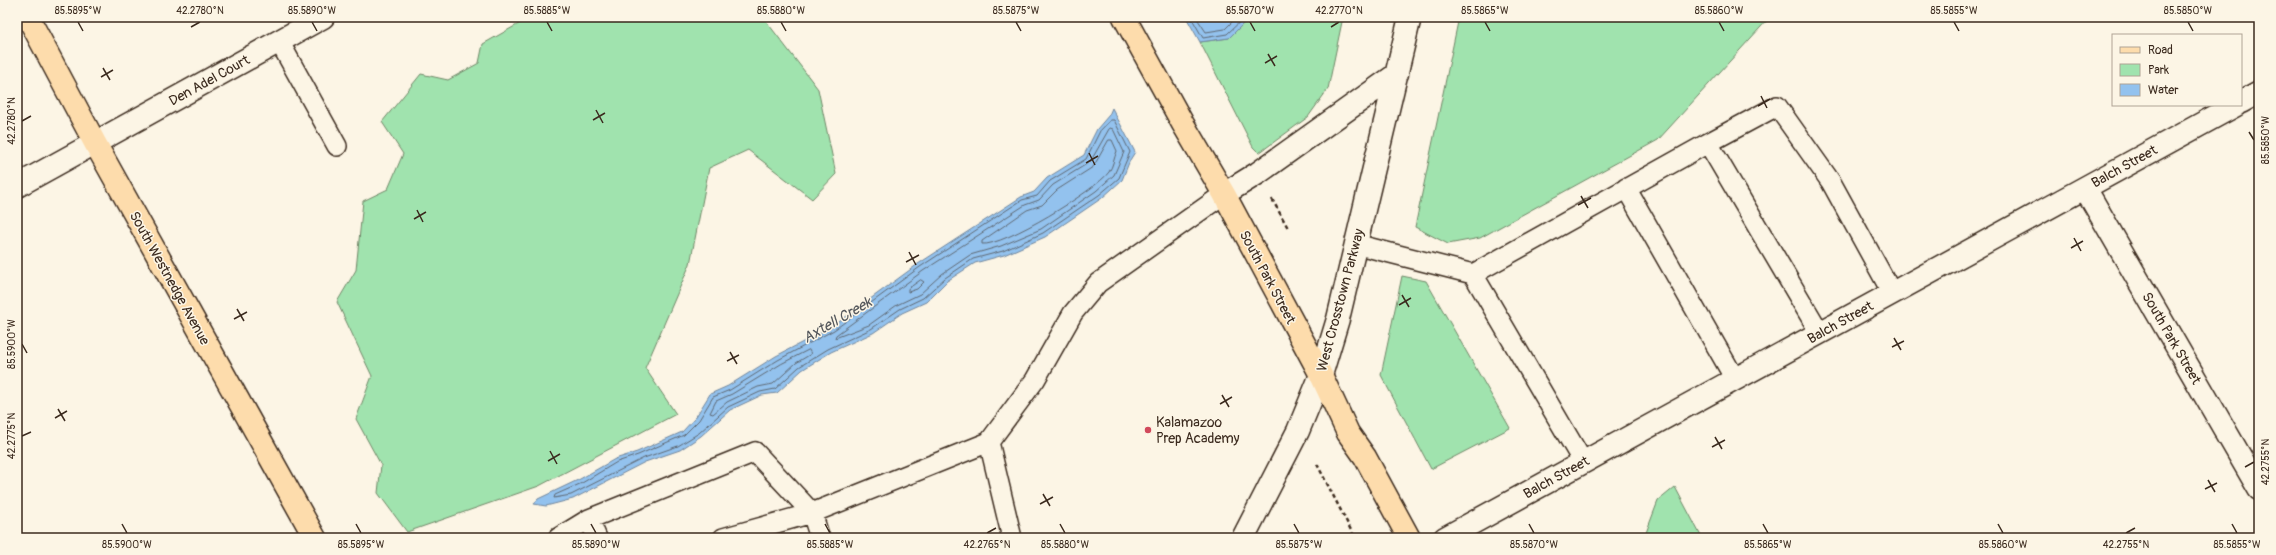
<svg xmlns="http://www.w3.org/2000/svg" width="2276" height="555" viewBox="0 0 2276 555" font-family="Pangolin,sans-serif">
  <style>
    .green { fill: #a0e3ae; stroke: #6e8666 }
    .water { fill: #93c2ee; stroke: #70859b }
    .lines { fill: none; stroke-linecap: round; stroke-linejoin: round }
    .shore { stroke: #5e6771; stroke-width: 1 }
    .service-casing { stroke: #3b2a1e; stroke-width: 22 }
    .minor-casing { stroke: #3b2a1e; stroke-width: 25 }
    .primary-casing { stroke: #3b2a1e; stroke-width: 25 }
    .path { stroke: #3b2a1e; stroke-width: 2.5; stroke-dasharray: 4 3; stroke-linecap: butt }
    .service { stroke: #fcf5e5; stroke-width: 19 }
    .minor { stroke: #fcf5e5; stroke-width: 22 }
    .primary { stroke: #fddcac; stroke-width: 22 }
    .ticks { fill: none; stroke: #3b2a1e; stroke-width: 1.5 }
    .poi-dot { fill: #d1495b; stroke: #fcf5e5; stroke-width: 1.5 }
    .labels { text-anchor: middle; stroke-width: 3; stroke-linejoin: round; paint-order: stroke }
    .street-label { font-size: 14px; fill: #3b2a1e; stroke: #fcf5e5 }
    .poi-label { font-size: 14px; fill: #3b2a1e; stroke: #fcf5e5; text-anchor: start }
    .water-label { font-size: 15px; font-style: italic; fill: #55585c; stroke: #fcf5e5 }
    .neatline { fill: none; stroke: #3b2a1e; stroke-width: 1.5 }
    .ticks-label { font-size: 10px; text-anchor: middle; fill: #3b2a1e }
  </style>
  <rect width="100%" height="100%" fill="#fcf5e5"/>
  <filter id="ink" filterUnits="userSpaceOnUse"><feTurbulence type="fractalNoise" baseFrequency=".025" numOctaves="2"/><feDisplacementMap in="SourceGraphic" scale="8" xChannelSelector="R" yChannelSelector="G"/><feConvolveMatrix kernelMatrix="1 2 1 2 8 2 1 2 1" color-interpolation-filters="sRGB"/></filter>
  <g filter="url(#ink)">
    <!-- green -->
    <path class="green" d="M531,17h232l55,72 18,85 -24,25 -64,-49 -39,18 -19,96 -45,104 31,46 -137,72 -132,46 -29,-39 3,-28 -25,-46 16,-43 -35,-74 19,-32 7,-69 25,-12 15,-35 -21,-32 39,-48 27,6 31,-17 4,-19z
      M1250,17h93l-15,72 -20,28 -49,36 -6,-6 -53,-105 29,-4z
      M1459,17h311l-112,123 -178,98 -32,6 -33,-17z
      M1402,276l24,5 84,147 -79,41 -50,-94z
      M1675,487l27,51h-58l14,-37z"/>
    <!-- water -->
    <path class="water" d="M1186,17h64l-21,21 -29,4z
      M1112,108l23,44 -5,8 -8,20 -20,18 -57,39 -41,18 -29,8 -28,18 -21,21 -24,11 -29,20 -42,19 -29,18 -25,23 -15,2 -32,15 -29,26 -21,14 -35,12 -72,37 -27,7 -12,-2 4,-5 42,-20 35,-20 22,-7 45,-20 13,-14 15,-24 18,-8 48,-30 56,-29 86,-63 103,-67 13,-5 13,-14 37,-23 13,-26 12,-14z"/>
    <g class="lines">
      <!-- shore -->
      <path class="shore" d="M1191,17l12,21 24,-4 18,-17
        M1196,17l10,15 19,-3 12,-12
        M1111,120h3l16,32 -11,26 -20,17 -56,38 -40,18 -30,8 -28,19 -22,20 -23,11 -29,20 -43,20 -29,18 -24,22 -15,3 -32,15 -29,26 -21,13 -34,12 -73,37 -17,3 1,-3 27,-12 35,-21 21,-7 46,-20 15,-15 14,-23 17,-7 48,-30 56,-30 86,-63 102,-67 15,-4 13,-15 36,-22 14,-28z
        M1110,128l3,1 11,23 -10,23 -18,16 -55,38 -40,17 -31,9 -28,19 -22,20 -23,11 -28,20 -34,13 1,-3 87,-64 102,-66 14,-5 14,-15 37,-23z
        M1109,140h3l5,11c-3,7 -4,15 -8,21 -13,18 -106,75 -127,72v-3l45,-31 15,-5 15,-15 36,-23z
        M921,280l3,2 -7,7 -9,3v-3z
        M809,350l2,4 -15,9 -23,21 -15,3 -31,15 -14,12 -3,-1 6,-12 16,-7 49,-30z"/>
      <defs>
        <path id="service" d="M279,41l58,105
          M1708,143l69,-37 54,76 61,111
          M1626,188l109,191
          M1355,244l118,30 235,-131 112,190
          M1473,274l110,188
          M589,519l8,19
          M558,538l31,-19 166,-67 57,61 177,-71
          M723,538l89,-25 8,25
          M1012,538l-23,-96 46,-62 38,-67 25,-30 126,-89"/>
        <path id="minor" d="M2241,102l18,-10
          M17,186l306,-169
          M2085,188l174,301
          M1224,194l34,-21 139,-99
          M1243,538l55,-107 23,-56 17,-56 72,-302
          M1445,538l791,-433"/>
        <path id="primary" d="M28,17l67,126 220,395
          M1124,17l59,107 41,70 97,181 27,58 17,24 44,81"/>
      </defs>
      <!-- service casing -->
      <use href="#service" class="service-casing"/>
      <!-- minor casing -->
      <use href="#minor" class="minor-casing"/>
      <!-- primary casing -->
      <use href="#primary" class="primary-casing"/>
      <!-- path -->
      <path class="path" d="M1272,199l16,29
        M1317,464l38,74"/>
      <!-- service -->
      <use href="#service" class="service"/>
      <!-- minor -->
      <use href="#minor" class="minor"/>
      <!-- primary -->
      <use href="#primary" class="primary"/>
    </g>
  </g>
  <!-- ticks -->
  <path class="ticks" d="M78,22l5,9M312,22l5,9M547,22l5,9M781,22l5,9M1016,22l5,9M1250,22l5,9M1485,22l5,9M1719,22l5,9M1954,22l5,9M2188,22l5,9M191,27l9,-5M1331,27l8,-5M1268,54l7,12M1265,63l12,-7M103,68l7,12M101,77l12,-7M1761,96l6,12M1758,106l12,-7M596,110l7,13M593,120l12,-7M22,121l9,-5M2249,132l5,8M1089,153l6,12M1086,163l12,-7M1581,196l7,12M1578,205l13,-7M417,210l6,12M414,219l12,-7M2074,238l7,13M2071,248l12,-7M909,252l7,13M906,262l13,-7M1402,295l7,12M1399,305l12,-7M237,309l7,12M234,319l13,-7M1894,338l7,12M22,344l5,9M1892,347l12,-6M730,352l7,12M727,361l12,-6M1222,395l7,12M1220,404l12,-7M58,409l7,12M55,418l12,-7M22,436l9,-4M1715,437l7,12M1712,447l13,-7M550,451l7,13M548,461l12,-7M2245,467l9,-5M2208,480l7,12M2205,489l12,-6M1043,494l7,12M1040,504l13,-7M122,524l5,9M356,524l5,9M591,524l5,9M825,524l5,9M1060,524l5,9M1294,524l5,9M1529,524l5,9M1763,524l5,9M1998,524l5,9M2232,524l5,9M987,533l9,-5M2126,533l9,-5"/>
  <!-- markers -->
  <circle class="poi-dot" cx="1148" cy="430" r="4"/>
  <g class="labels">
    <!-- street labels -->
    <g class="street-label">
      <text transform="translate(209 80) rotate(-29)" y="5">Den Adel Court</text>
      <text transform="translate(2124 166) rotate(-29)" y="5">Balch Street</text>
      <text transform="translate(1268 277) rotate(62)" y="5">South Park Street</text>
      <text transform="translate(170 278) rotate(61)" y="5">South Westnedge Avenue</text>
      <text transform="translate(1340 300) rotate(-75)" y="5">West Crosstown Parkway</text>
      <text transform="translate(1840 322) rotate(-29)" y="5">Balch Street</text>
      <text transform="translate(2172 338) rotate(60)" y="5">South Park Street</text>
      <text transform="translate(1556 477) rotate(-29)" y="5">Balch Street</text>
    </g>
    <!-- poi labels -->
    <g class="poi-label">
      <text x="1156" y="427">Kalamazoo<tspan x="1156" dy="16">Prep Academy</tspan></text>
    </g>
    <!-- water labels -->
    <g class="water-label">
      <text transform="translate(837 320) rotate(-30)" y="5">Axtell Creek</text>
    </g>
  </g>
  <!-- margin -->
  <rect width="2276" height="555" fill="none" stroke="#fcf5e5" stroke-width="44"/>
  <!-- legend -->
  <rect x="2112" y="34" width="130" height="72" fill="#fcf5e5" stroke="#afa495"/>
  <rect x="2120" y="47" width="20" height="6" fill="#fddcac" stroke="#afa495"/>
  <text x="2148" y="54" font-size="12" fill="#3b2a1e">Road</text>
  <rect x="2120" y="64" width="20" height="12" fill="#a0e3ae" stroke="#afa495"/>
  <text x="2148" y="74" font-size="12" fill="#3b2a1e">Park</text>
  <rect x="2120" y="84" width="20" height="12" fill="#93c2ee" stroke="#afa495"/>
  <text x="2148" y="94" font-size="12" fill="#3b2a1e">Water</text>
  <rect x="22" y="22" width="2232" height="511" class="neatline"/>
  <g class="ticks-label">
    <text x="78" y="14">85.5895°W</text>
    <text x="200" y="14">42.2780°N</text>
    <text x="312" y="14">85.5890°W</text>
    <text x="547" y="14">85.5885°W</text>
    <text x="781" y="14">85.5880°W</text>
    <text x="1016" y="14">85.5875°W</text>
    <text x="1250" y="14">85.5870°W</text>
    <text x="1339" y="14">42.2770°N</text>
    <text x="1485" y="14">85.5865°W</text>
    <text x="1719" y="14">85.5860°W</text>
    <text x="1954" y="14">85.5855°W</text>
    <text x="2188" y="14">85.5850°W</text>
    <text transform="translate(11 121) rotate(-90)" y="4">42.2780°N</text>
    <text transform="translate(2265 140) rotate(-90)" y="4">85.5850°W</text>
    <text transform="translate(11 344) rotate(-90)" y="4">85.5900°W</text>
    <text transform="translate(11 436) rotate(-90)" y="4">42.2775°N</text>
    <text transform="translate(2265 462) rotate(-90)" y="4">42.2755°N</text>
    <text x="127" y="548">85.5900°W</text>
    <text x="361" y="548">85.5895°W</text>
    <text x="596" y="548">85.5890°W</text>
    <text x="830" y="548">85.5885°W</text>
    <text x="987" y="548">42.2765°N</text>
    <text x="1065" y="548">85.5880°W</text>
    <text x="1299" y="548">85.5875°W</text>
    <text x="1534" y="548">85.5870°W</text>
    <text x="1768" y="548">85.5865°W</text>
    <text x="2003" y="548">85.5860°W</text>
    <text x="2126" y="548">42.2755°N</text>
    <text x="2237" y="548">85.5855°W</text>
  </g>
</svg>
